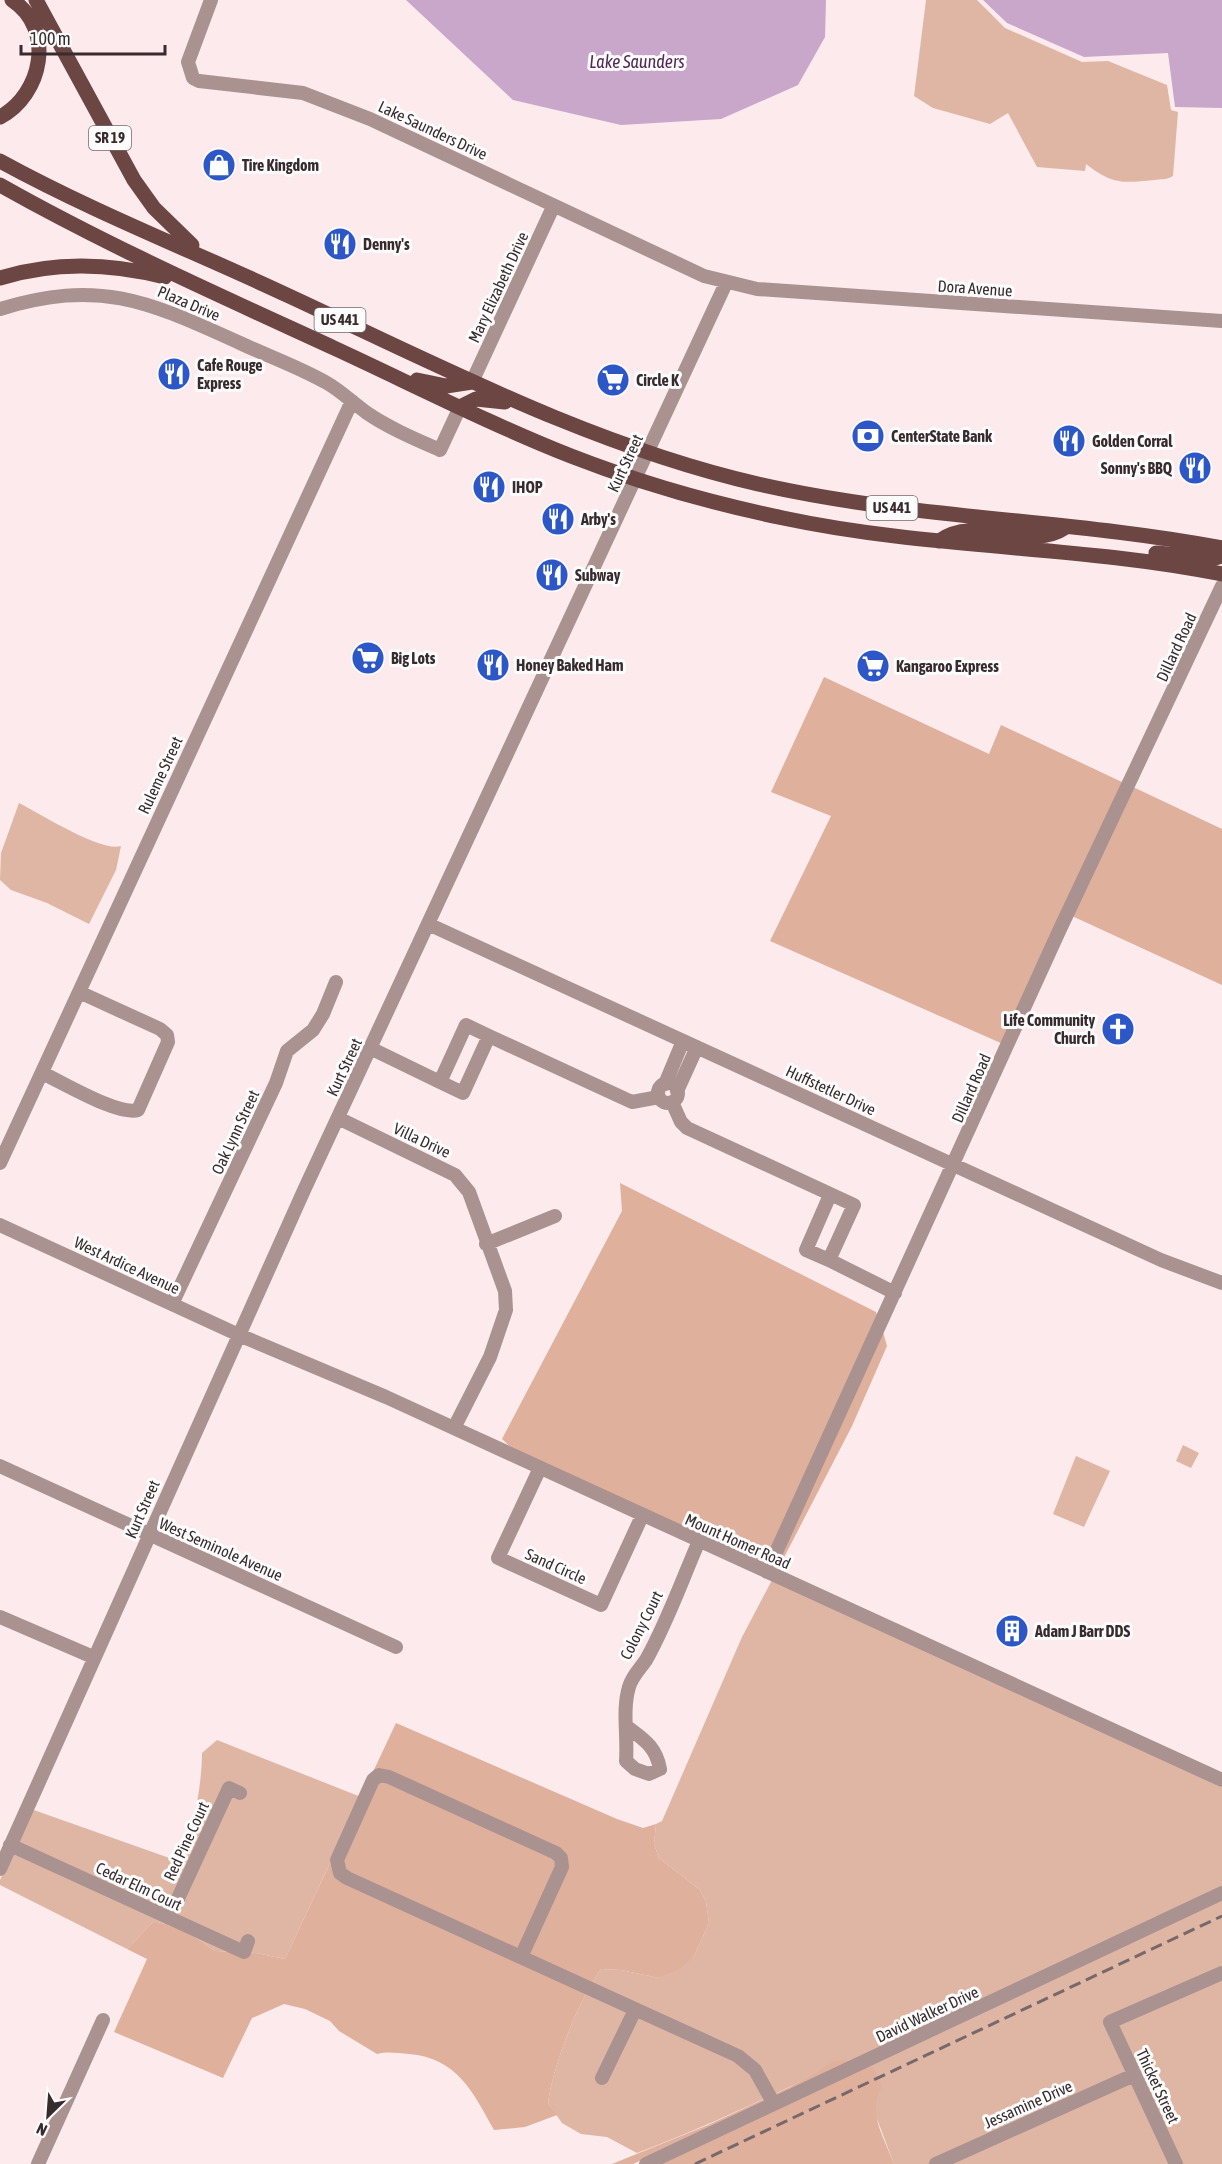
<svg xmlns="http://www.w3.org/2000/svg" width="1222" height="2164" viewBox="0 0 1222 2164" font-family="'Asap Condensed',sans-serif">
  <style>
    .green { fill: #dfb6a3 }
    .forest { fill: #dfb09b }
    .water { fill: #c9a7ca }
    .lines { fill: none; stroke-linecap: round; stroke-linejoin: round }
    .minor { stroke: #a9928f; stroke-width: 14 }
    .major { stroke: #6c4642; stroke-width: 15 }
    .rail { stroke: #76686b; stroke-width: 3; stroke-dasharray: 12 6; stroke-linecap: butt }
    .labels { text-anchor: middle; stroke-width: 6; stroke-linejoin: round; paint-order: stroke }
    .shield { fill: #fcfcfc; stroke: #726a6c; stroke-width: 1.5 }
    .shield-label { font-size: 15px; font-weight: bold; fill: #372b2e }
    .street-label { font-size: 16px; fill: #372b2e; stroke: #fcfcfc }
    .poi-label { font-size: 16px; font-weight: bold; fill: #372b2e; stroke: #fcfcfc; text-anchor: start }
    .water-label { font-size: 18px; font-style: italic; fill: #522755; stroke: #fcfcfc }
  </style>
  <rect width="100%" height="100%" fill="#fceaed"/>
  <!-- green -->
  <path class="green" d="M926,0h51l28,28 77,34 26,-1 59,24 4,25 7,2 -5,64c-7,4 -11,3 -19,4 -31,3 -41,5 -68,-16l-1,7 -48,-4 -29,-54 -18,11 -57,-16 -19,-12z
    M19,803c20,10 83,50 102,43l-5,24 -27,54 -42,-21 -36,-13 -11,-10 1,-27z
    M1183,1445l16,8 -8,15 -15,-7z
    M1076,1456l34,15 -26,56 -31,-13z
    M772,1580l450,207v100l-366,173c-31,2 -44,17 -71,29 -49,23 -97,45 -148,64l-30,-16 -26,-3 -19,-11 -14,-20c5,-38 30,-102 53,-134l20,1 38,8 35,-22 15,-33 -3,-21 -6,-12 -41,-32 -5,-14 2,-20 6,-3 80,-184z
    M217,1740l144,57 -76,162 -29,-6 -41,-2 -30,-21 -31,-9 -27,28 -127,-64v-5l31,-71 144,51c19,-20 27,-79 27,-107z
    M1222,1899v265h-328l-20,-53 1,-13 -7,-33z"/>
  <!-- forest -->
  <path class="forest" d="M824,677l165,77 12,-29 123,58 -121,261 -233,-103 61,-125 -60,-24z
    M1133,787l89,42v156l-150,-69z
    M620,1183l256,129 2,6 -113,247 -250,-114 -13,-12 120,-228z
    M883,1332l4,14 -35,80 -75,145 -3,-2z
    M396,1723l221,96 26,9 13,-4 -2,20 5,14 41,32 6,12 3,21 -15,33 -15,13 -20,9 -38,-8 -20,-1c-23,32 -48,96 -53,134l9,12 -32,12 -31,3c-21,-38 -37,-72 -85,-76 -11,-1 -22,-3 -32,0l-38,-23 -9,-10 -25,-12 -21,-5 -32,14 -29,60 -109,-46 33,-73 -20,-10 27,-28 31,9 30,21 41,2 29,6z
    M856,2060l-223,104h-21l96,-39 82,-38 45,-26z
    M868,2065l6,3 8,19c-16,25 3,52 12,77h-236z"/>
  <!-- water -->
  <path class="water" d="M406,0h420l-1,37 -27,48 -77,34 -100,6 -108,-25z
    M983,0h239v108l-47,-1 -7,-54 -84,4 -77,-34z"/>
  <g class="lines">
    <!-- minor -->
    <path class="minor" d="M211,0l-23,62 5,16 6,3 104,12 67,26 334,157 53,13 465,32
      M0,309c101,-31 149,-7 240,34 28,13 59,24 87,40 14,8 26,20 40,30 22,15 48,26 73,37l20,-43
      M472,382l81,-175
      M428,924l733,336 61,23
      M489,1036l-26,57 -23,-11 26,-57 23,11 143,66 27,-5
      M370,1048l70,34
      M42,1073c20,9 76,43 96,37l30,-68 -1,-7 -7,-6 -81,-37
      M658 1093a10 10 0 1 1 20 0a10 10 0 1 1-20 0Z
      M665,1084l18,-43
      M677,1091l20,-44
      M672,1102l9,20 6,6 167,77 -25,55 -23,-10 24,-55
      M338,1118l117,57 14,17 36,99 1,19 -16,47 -36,71
      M0,1163l352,-762
      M0,1225l239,110 147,62 836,383
      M486,1244l69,-28
      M829,1260l66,33
      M172,1304l104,-221 11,-32 26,-21 10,-16 13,-32
      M0,1466l396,181
      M540,1468l-42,90 103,47 41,-89
      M767,1572l293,-643 162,-343
      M0,1617l93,40
      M626,1726c17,13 30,20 34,43l-11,5 -14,-5 -9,-8c2,-24 -4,-51 3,-74 3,-11 11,-18 17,-27 21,-37 36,-80 53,-119
      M10,1845l234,107 4,-11
      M0,1869l305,-681 421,-905
      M169,1918l60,-130 11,5
      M521,1957l41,-90 -1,-9 -5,-5 -167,-76 -10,-2 -6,5 -36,80 3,13 7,5 391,178 17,14 19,34
      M602,2078l33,-68
      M38,2164l65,-144
      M646,2164l576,-271
      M936,2164l198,-89
      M1176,2164l-66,-142 112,-49"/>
    <!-- major -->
    <path class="major" d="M36,0l98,180 20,28 38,37
      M0,117c42,-22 56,-88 12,-117
      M0,161c93,51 193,90 289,135 153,71 304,150 469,188 153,35 311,35 464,64
      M0,185c108,61 221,111 334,163 78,36 156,76 237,108 69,27 140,47 212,62 145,31 294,27 439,56
      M0,278c55,-17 110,-15 165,-1
      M417,380l29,6 26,-4
      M460,407l16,-8 29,3
      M939,541c38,-28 89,12 127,-14
      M1156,553l59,5 7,-2"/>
    <!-- rail -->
    <path class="rail" d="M695,2164l527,-248"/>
  </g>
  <!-- icons -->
  <defs>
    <symbol id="shop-disc" viewBox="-11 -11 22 22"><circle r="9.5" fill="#2d57c7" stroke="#fcfcfc"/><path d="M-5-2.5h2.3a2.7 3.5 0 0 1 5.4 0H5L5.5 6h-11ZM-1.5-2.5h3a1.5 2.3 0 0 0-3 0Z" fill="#fff"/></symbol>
    <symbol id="restaurant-disc" viewBox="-11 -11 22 22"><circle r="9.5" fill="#2d57c7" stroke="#fcfcfc"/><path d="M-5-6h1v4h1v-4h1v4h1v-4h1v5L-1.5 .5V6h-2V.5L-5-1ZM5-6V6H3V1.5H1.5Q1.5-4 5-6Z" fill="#fff"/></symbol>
    <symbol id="supermarket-disc" viewBox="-11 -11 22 22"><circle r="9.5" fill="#2d57c7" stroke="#fcfcfc"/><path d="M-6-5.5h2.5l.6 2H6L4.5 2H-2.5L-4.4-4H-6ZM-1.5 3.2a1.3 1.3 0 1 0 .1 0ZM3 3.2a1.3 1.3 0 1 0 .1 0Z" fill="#fff"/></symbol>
    <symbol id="bank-disc" viewBox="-11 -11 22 22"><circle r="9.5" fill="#2d57c7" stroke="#fcfcfc"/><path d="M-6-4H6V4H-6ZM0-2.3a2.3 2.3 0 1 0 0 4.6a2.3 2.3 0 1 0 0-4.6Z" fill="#fff"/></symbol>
    <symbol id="church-disc" viewBox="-11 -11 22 22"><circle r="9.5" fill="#2d57c7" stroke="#fcfcfc"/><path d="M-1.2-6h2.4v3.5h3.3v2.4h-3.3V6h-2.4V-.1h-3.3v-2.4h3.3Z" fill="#fff"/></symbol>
    <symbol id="building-disc" viewBox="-11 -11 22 22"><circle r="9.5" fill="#2d57c7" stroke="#fcfcfc"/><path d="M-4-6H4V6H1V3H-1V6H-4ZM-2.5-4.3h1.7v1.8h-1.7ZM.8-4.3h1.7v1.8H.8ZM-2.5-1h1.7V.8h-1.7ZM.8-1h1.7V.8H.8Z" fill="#fff"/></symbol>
  </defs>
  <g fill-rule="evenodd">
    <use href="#shop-disc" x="200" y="146" width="38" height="38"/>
    <use href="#restaurant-disc" x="321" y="225" width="38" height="38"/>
    <use href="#restaurant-disc" x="155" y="355" width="38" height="38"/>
    <use href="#supermarket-disc" x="594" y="361" width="38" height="38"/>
    <use href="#bank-disc" x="849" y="417" width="38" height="38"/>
    <use href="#restaurant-disc" x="1050" y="422" width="38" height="38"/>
    <use href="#restaurant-disc" x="1176" y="449" width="38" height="38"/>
    <use href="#restaurant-disc" x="470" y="468" width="38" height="38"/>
    <use href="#restaurant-disc" x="539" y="500" width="38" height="38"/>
    <use href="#restaurant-disc" x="533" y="556" width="38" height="38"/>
    <use href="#supermarket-disc" x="349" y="639" width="38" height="38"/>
    <use href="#restaurant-disc" x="474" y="646" width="38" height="38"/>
    <use href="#supermarket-disc" x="854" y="647" width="38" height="38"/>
    <use href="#church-disc" x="1099" y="1010" width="38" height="38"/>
    <use href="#building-disc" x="993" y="1612" width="38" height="38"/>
  </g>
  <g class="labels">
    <!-- shield labels -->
    <g class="shield">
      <rect x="89" y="126" width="42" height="24" rx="4.5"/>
      <rect x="314.5" y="308" width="51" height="24" rx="4.5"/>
      <rect x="866.5" y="496" width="51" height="24" rx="4.5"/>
    </g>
    <g class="shield-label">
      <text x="110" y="143">SR 19</text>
      <text x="340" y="325">US 441</text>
      <text x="892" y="513">US 441</text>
    </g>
    <!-- street labels -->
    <g class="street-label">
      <text transform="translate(433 130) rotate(25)" y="6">Lake Saunders Drive</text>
      <text transform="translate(498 287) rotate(-65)" y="6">Mary Elizabeth Drive</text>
      <text transform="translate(975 288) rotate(4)" y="6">Dora Avenue</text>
      <text transform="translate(189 303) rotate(23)" y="6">Plaza Drive</text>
      <text transform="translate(625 463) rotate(-65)" y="6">Kurt Street</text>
      <text transform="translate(1176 647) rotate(-65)" y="6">Dillard Road</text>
      <text transform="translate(160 775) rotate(-65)" y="6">Ruleme Street</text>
      <text transform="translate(344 1067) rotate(-65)" y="6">Kurt Street</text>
      <text transform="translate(971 1088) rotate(-66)" y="6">Dillard Road</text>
      <text transform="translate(831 1090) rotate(25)" y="6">Huffstetler Drive</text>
      <text transform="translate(235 1132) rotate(-65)" y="6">Oak Lynn Street</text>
      <text transform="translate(422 1140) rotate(25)" y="6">Villa Drive</text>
      <text transform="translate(127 1265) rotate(25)" y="6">West Ardice Avenue</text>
      <text transform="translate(142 1509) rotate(-66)" y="6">Kurt Street</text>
      <text transform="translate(738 1541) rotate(24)" y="6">Mount Homer Road</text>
      <text transform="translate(221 1549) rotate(24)" y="6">West Seminole Avenue</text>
      <text transform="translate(556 1566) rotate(24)" y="6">Sand Circle</text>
      <text transform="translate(641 1625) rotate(-63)" y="6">Colony Court</text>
      <text transform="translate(186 1841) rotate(-65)" y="6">Red Pine Court</text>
      <text transform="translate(139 1886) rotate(25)" y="6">Cedar Elm Court</text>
      <text transform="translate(927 2014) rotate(-25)" y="6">David Walker Drive</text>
      <text transform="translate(1158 2086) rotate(65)" y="6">Thicket Street</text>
      <text transform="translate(1028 2104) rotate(-24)" y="6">Jessamine Drive</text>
    </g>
    <!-- poi labels -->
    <g class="poi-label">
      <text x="242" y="171">Tire Kingdom</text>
      <text x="363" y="250">Denny's</text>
      <text x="197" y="371">Cafe Rouge<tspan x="197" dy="18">Express</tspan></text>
      <text x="636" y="386">Circle K</text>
      <text x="891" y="442">CenterState Bank</text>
      <text x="1092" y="447">Golden Corral</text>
      <text x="1172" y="474" text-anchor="end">Sonny's BBQ</text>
      <text x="512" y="493">IHOP</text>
      <text x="581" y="525">Arby's</text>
      <text x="575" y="581">Subway</text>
      <text x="391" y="664">Big Lots</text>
      <text x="516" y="671">Honey Baked Ham</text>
      <text x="896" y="672">Kangaroo Express</text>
      <text x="1095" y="1026" text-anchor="end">Life Community<tspan x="1095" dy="18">Church</tspan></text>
      <text x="1035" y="1637">Adam J Barr DDS</text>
    </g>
    <!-- water labels -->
    <g class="water-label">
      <text x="637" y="68">Lake Saunders</text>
    </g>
  </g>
  <!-- north arrow -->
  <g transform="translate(48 2116) rotate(205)" stroke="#fcfcfc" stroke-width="4.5" paint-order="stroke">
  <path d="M0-4.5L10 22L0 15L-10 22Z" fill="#372b2e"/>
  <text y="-9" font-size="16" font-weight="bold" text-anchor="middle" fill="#372b2e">N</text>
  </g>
  <!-- scale -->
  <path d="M21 45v9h144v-9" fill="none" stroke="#372b2e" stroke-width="3"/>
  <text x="30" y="45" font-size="18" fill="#372b2e" stroke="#fcfcfc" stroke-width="4.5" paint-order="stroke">100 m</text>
</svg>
